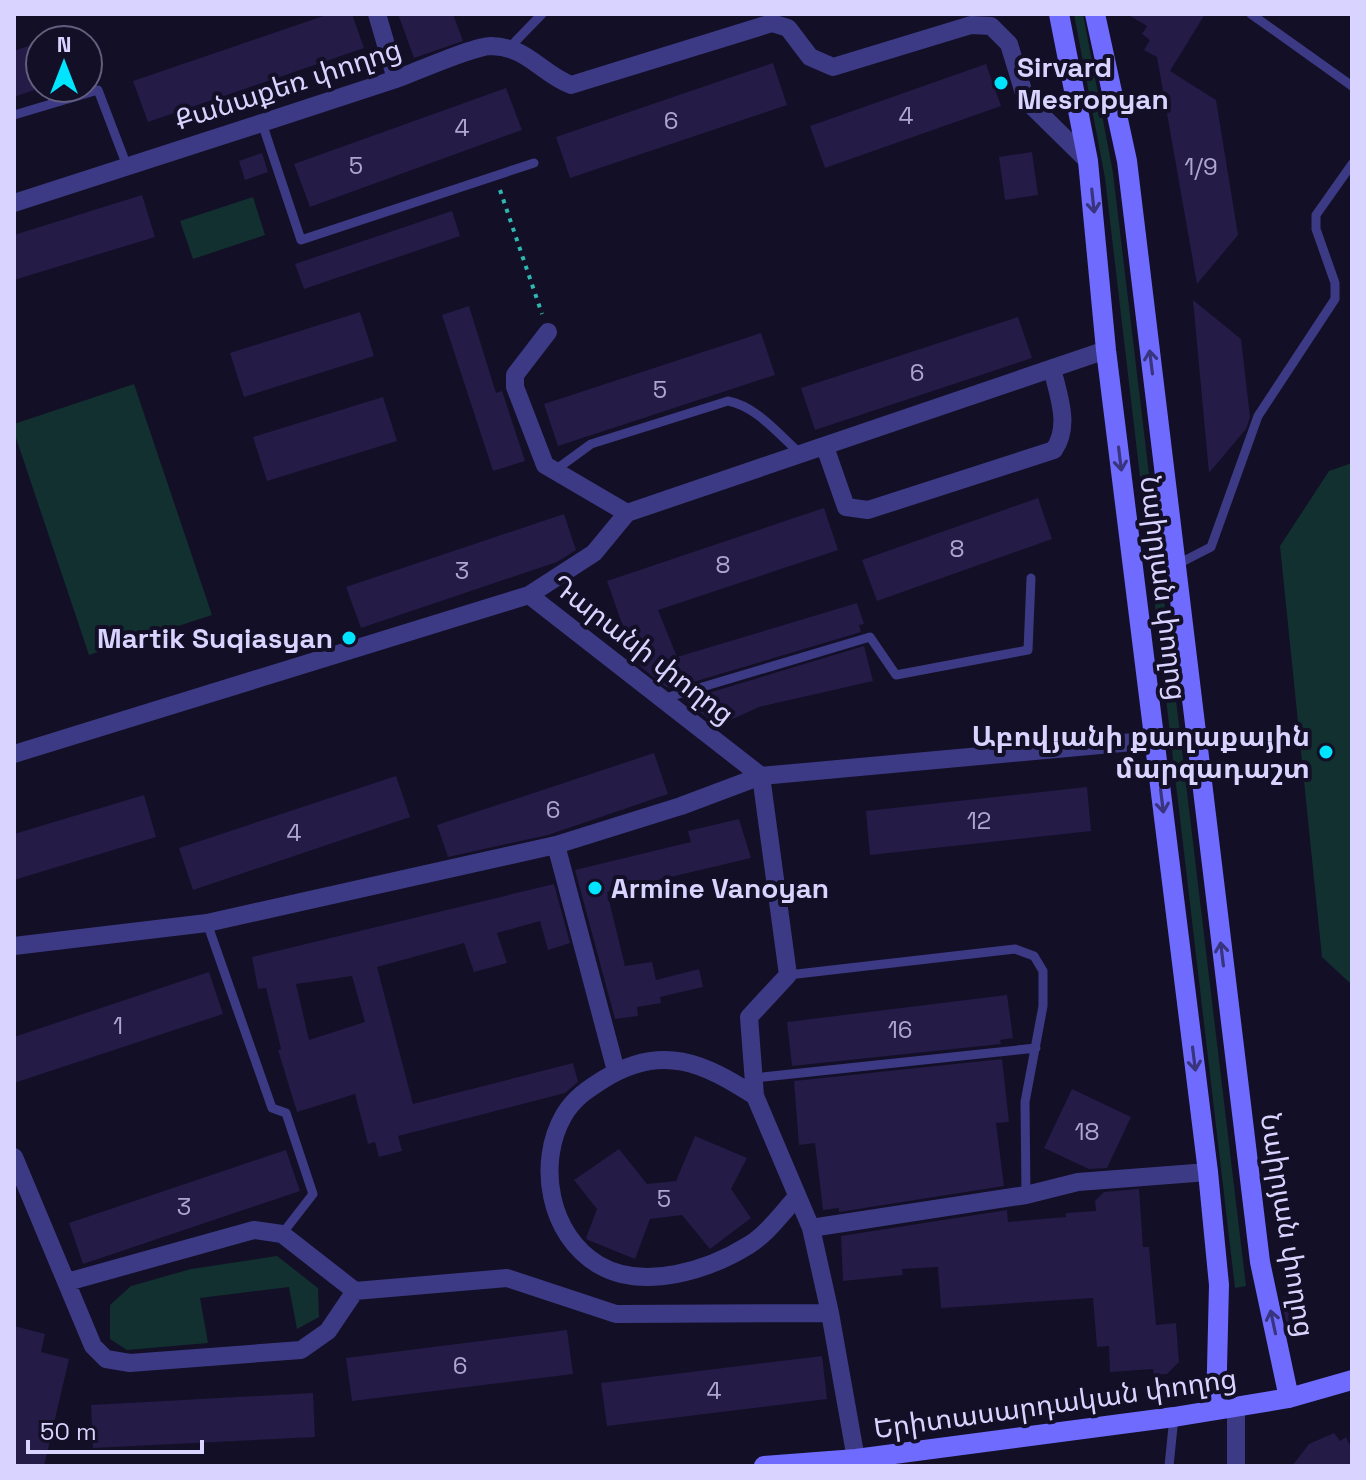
<svg xmlns="http://www.w3.org/2000/svg" width="1366" height="1480" viewBox="0 0 1366 1480" font-family="'Space Grotesk','Noto Sans Armenian',sans-serif">
  <style>
    .green { fill: #12302f }
    .building { fill: #241b47; fill-rule: evenodd }
    .lines { fill: none; stroke-linecap: round; stroke-linejoin: round }
    .path { stroke: #2fb8b0; stroke-width: 4; stroke-dasharray: 4 6; stroke-linecap: butt }
    .lane { stroke: #3d3a85; stroke-width: 9 }
    .street { stroke: #3d3a85; stroke-width: 18 }
    .secondary { stroke: #6f6bff; stroke-width: 20 }
    .oneway { stroke: #38347d }
    .poi-dot { fill: #00e5ff; stroke: #130f26; stroke-width: 3 }
    .labels { text-anchor: middle; stroke-width: 8; stroke-linejoin: round; paint-order: stroke }
    .number-label { font-size: 24px; fill: #aca6d1 }
    .poi-label { font-size: 28px; font-weight: bold; fill: #d9d4ff; stroke: #130f26; text-anchor: start }
    .street-label { font-size: 28px; fill: #d9d4ff; stroke: #130f26 }
  </style>
  <rect width="100%" height="100%" fill="#130f26"/>
  <!-- green -->
  <path class="green" d="M1074,14h9l30,159 133,1113 -11,2 -130,-1110z
    M253,197l12,38 -72,24 -13,-38z
    M134,384l78,231 -123,40 -75,-223v-8z
    M1352,463v522l-30,-28 -42,-411 49,-75z
    M277,1256l41,32 1,29 -22,12 -8,-42 -89,11 8,45 -81,7 -17,-11v-34l21,-19 60,-17z"/>
  <!-- building -->
  <path class="building" d="M329,14h23l12,34 -216,74 -15,-41z
    M398,14h55l10,27 -49,17z
    M1127,14h78l-35,57 46,29 22,135 -41,49 -40,-227 -13,-7 6,-10 -8,-6 5,-8z
    M40,42v46l-26,9v-46z
    M773,63l14,42 -217,73 -14,-41z
    M986,64l15,42 -176,62 -15,-42z
    M506,88l16,42 -212,77 -16,-43z
    M1032,152l6,43 -33,5 -6,-43z
    M262,153l6,19 -23,8 -6,-19z
    M142,195l13,42 -141,43v-45z
    M452,211l8,25 -156,53 -9,-25z
    M1193,300l48,39 9,78 -4,12 -37,44z
    M469,306l27,87 6,-2 23,70 -32,10 -51,-156z
    M360,312l14,44 -130,41 -14,-44z
    M1018,317l14,41 -217,72 -14,-42z
    M761,333l14,42 -217,71 -14,-42z
    M383,397l14,44 -130,40 -14,-44z
    M1038,498l14,41 -175,62 -15,-41z
    M824,508l14,42 -180,60 19,47 180,-54 7,21 -5,1 2,7 -188,56 -7,-1 -25,-20 -11,-20 -23,-66z
    M564,514l12,36 -19,12 -196,66 -15,-41z
    M864,646l9,35 -114,26 -42,19 -32,-26z
    M654,753l14,41 -120,41 -100,22 -11,-32z
    M396,776l14,41 -217,73 -14,-42z
    M1087,787l4,44 -221,24 -4,-44z
    M144,795l12,42 -142,43v-46z
    M739,819l12,39 -144,34 18,74 27,-4 4,18 43,-11 4,18 -43,10 1,6 -24,4 1,9 -23,3 -40,-149 116,-28 -3,-11z
    M554,884l16,59 -22,7 -8,-29 -43,12 10,30 -33,9 -10,-29 -87,24 36,137 160,-41 5,19 -13,11 -167,43 4,15 -23,6 -4,-15 -7,2 -13,-50 -58,18 -19,-62 3,-1 -15,-61 -8,1 -6,-32zM352,976l13,46 -56,18 -13,-56z
    M209,972l14,42 -209,69v-46z
    M1007,995l6,43 -13,2 1,4 -209,22 -5,-44z
    M1002,1059l7,63 -13,1 8,63 -165,26v-4l-16,2 -8,-67 -16,2 -5,-64z
    M1072,1089l59,28 -24,51 -18,1 -45,-21z
    M695,1136l52,22 -16,31 20,29 -41,31 -28,-34 -32,4 -15,40 -47,-19 -2,-2 11,-29 -23,-29 45,-31 28,35 29,-3z
    M286,1150l14,41 -217,73 -14,-41z
    M1139,1189l4,58h6l7,78 20,-2 3,39 -12,12 -13,1 -1,-6 -43,3 -1,-26 -12,1 -4,-49 -152,10 -3,-41 -36,2 1,6 -60,6 -2,-45 166,-26 1,12 58,-5v-4l30,-2 -1,-10 9,-9z
    M1296,1294l8,38 -15,3 -8,-37z
    M14,1326l31,8 -4,18 28,7 -25,107h-30z
    M567,1330l6,44 -221,27 -6,-43z
    M822,1356l5,43 -220,27 -6,-43z
    M313,1393l2,44 -222,11 -2,-43z
    M1334,1433l6,8 6,-4 6,13v16h-60l17,-22z"/>
  <g class="lines">
    <!-- path -->
    <path class="path" d="M500,190l42,124"/>
    <!-- lane -->
    <path class="lane" d="M1251,14l101,72
      M509,48l33,-34
      M14,115l84,-25 29,76
      M262,123l39,117 233,-77
      M554,471l37,-27 137,-43c28,5 51,34 72,52
      M1176,565l35,-18 47,-131 77,-117v-16l-19,-54v-14l36,-51
      M662,699l208,-62 26,38 132,-25 3,-72
      M207,923l65,185 14,5 27,81 -31,40
      M788,975l227,-26 19,7 9,15v35l-18,96 1,93
      M754,1078l282,-30
      M1169,1466l5,-49"/>
    <!-- street -->
    <path class="street" d="M377,14l19,65
      M14,203c126,-41 253,-81 379,-123 21,-7 80,-34 98,-34 37,1 48,26 80,39l201,-62 16,5 22,29 23,10 138,-42 20,1 18,18 17,56 62,61
      M548,332l-33,43v12l30,78 82,48 479,-163
      M825,447l21,60 22,3 186,-60c17,-25 4,-55 -2,-82
      M529,595l65,-42 33,-40
      M14,754l515,-159 232,181 394,-36
      M556,845l60,226
      M14,946l193,-23 349,-78 125,-39 80,-30 27,199 -39,42 6,79 56,132 19,85 26,146
      M755,1096c-51,-33 -93,-53 -151,-17 -16,10 -30,19 -40,36 -28,48 -15,121 35,150 45,26 110,5 150,-20 18,-11 33,-32 47,-47
      M14,1157l79,189 13,13 24,4 171,-13 27,-19 27,-40 152,-13 109,36 214,-1
      M811,1228l215,-33 52,-13 130,-10
      M67,1282l187,-52 28,4 73,57
      M1236,1407v59"/>
    <!-- secondary -->
    <path class="secondary" d="M1059,14l29,147 18,189 102,822 11,113 -3,125
      M1095,14l32,147 133,1101 29,136
      M764,1466l92,-7 318,-42 115,-19 63,-18"/>
  </g>
  <!-- one-way arrows -->
  <defs><path id="oneway-shaft" d="M-6 0H5M1.5-3L5.5 0L1.5 3" fill="none" stroke-width="1.6" stroke-linecap="round" stroke-linejoin="round" transform="scale(2)"/></defs>
  <g class="oneway">
    <use href="#oneway-shaft" transform="translate(1093 201) rotate(84)"/>
    <use href="#oneway-shaft" transform="translate(1151 362) rotate(-97)"/>
    <use href="#oneway-shaft" transform="translate(1120 459) rotate(83)"/>
    <use href="#oneway-shaft" transform="translate(1162 801) rotate(83)"/>
    <use href="#oneway-shaft" transform="translate(1222 954) rotate(-97)"/>
    <use href="#oneway-shaft" transform="translate(1194 1059) rotate(83)"/>
    <use href="#oneway-shaft" transform="translate(1273 1322) rotate(-102)"/>
  </g>
  <!-- markers -->
  <g class="poi-dot">
    <circle cx="1001" cy="83" r="8"/>
    <circle cx="349" cy="638" r="8"/>
    <circle cx="1326" cy="752" r="8"/>
    <circle cx="595" cy="888" r="8"/>
  </g>
  <g class="labels">
    <!-- number labels -->
    <g class="number-label">
      <text x="906" y="124">4</text>
      <text x="671" y="129">6</text>
      <text x="462" y="136">4</text>
      <text x="356" y="174">5</text>
      <text x="1201" y="175">1/9</text>
      <text x="917" y="381">6</text>
      <text x="660" y="398">5</text>
      <text x="957" y="557">8</text>
      <text x="723" y="573">8</text>
      <text x="462" y="579">3</text>
      <text x="553" y="818">6</text>
      <text x="979" y="829">12</text>
      <text x="294" y="841">4</text>
      <text x="118" y="1034">1</text>
      <text x="900" y="1038">16</text>
      <text x="1087" y="1140">18</text>
      <text x="664" y="1207">5</text>
      <text x="184" y="1215">3</text>
      <text x="460" y="1374">6</text>
      <text x="714" y="1399">4</text>
    </g>
    <!-- poi labels -->
    <g class="poi-label">
      <text x="1017" y="77">Sirvard<tspan x="1017" dy="32">Mesropyan</tspan></text>
      <text x="333" y="648" text-anchor="end">Martik Suqiasyan</text>
      <text x="1310" y="746" text-anchor="end">Աբովյանի քաղաքային<tspan x="1310" dy="32">մարզադաշտ</tspan></text>
      <text x="611" y="898">Armine Vanoyan</text>
    </g>
    <!-- street labels -->
    <g class="street-label">
      <text transform="translate(288 84) rotate(-18)" y="10">Քանաքեռ փողոց</text>
      <text transform="translate(1164 588) rotate(83)" y="10">Նաիրյան փողոց</text>
      <text transform="translate(643 649) rotate(38)" y="10">Դարանի փողոց</text>
      <text transform="translate(1288 1225) rotate(81)" y="10">Նաիրյան փողոց</text>
      <text transform="translate(1055 1403) rotate(-8)" y="10">Երիտասարդական փողոց</text>
    </g>
  </g>
  <!-- border -->
  <rect width="1366" height="1480" fill="none" stroke="#d9d4ff" stroke-width="32"/>
  <!-- north arrow -->
  <g transform="translate(64 64)"><circle r="38" fill="#130f26" stroke="#625e7d" stroke-width="2"/>
  <path d="M0-6L14 30L0 20L-14 30Z" fill="#00e5ff"/>
  <text y="-12" font-size="22" font-weight="bold" text-anchor="middle" fill="#d9d4ff">N</text>
  </g>
  <!-- scale -->
  <path d="M28 1440v12h174v-12" fill="none" stroke="#d9d4ff" stroke-width="4"/>
  <text x="40" y="1440" font-size="24" fill="#d9d4ff" stroke="#130f26" stroke-width="6" paint-order="stroke">50 m</text>
</svg>
